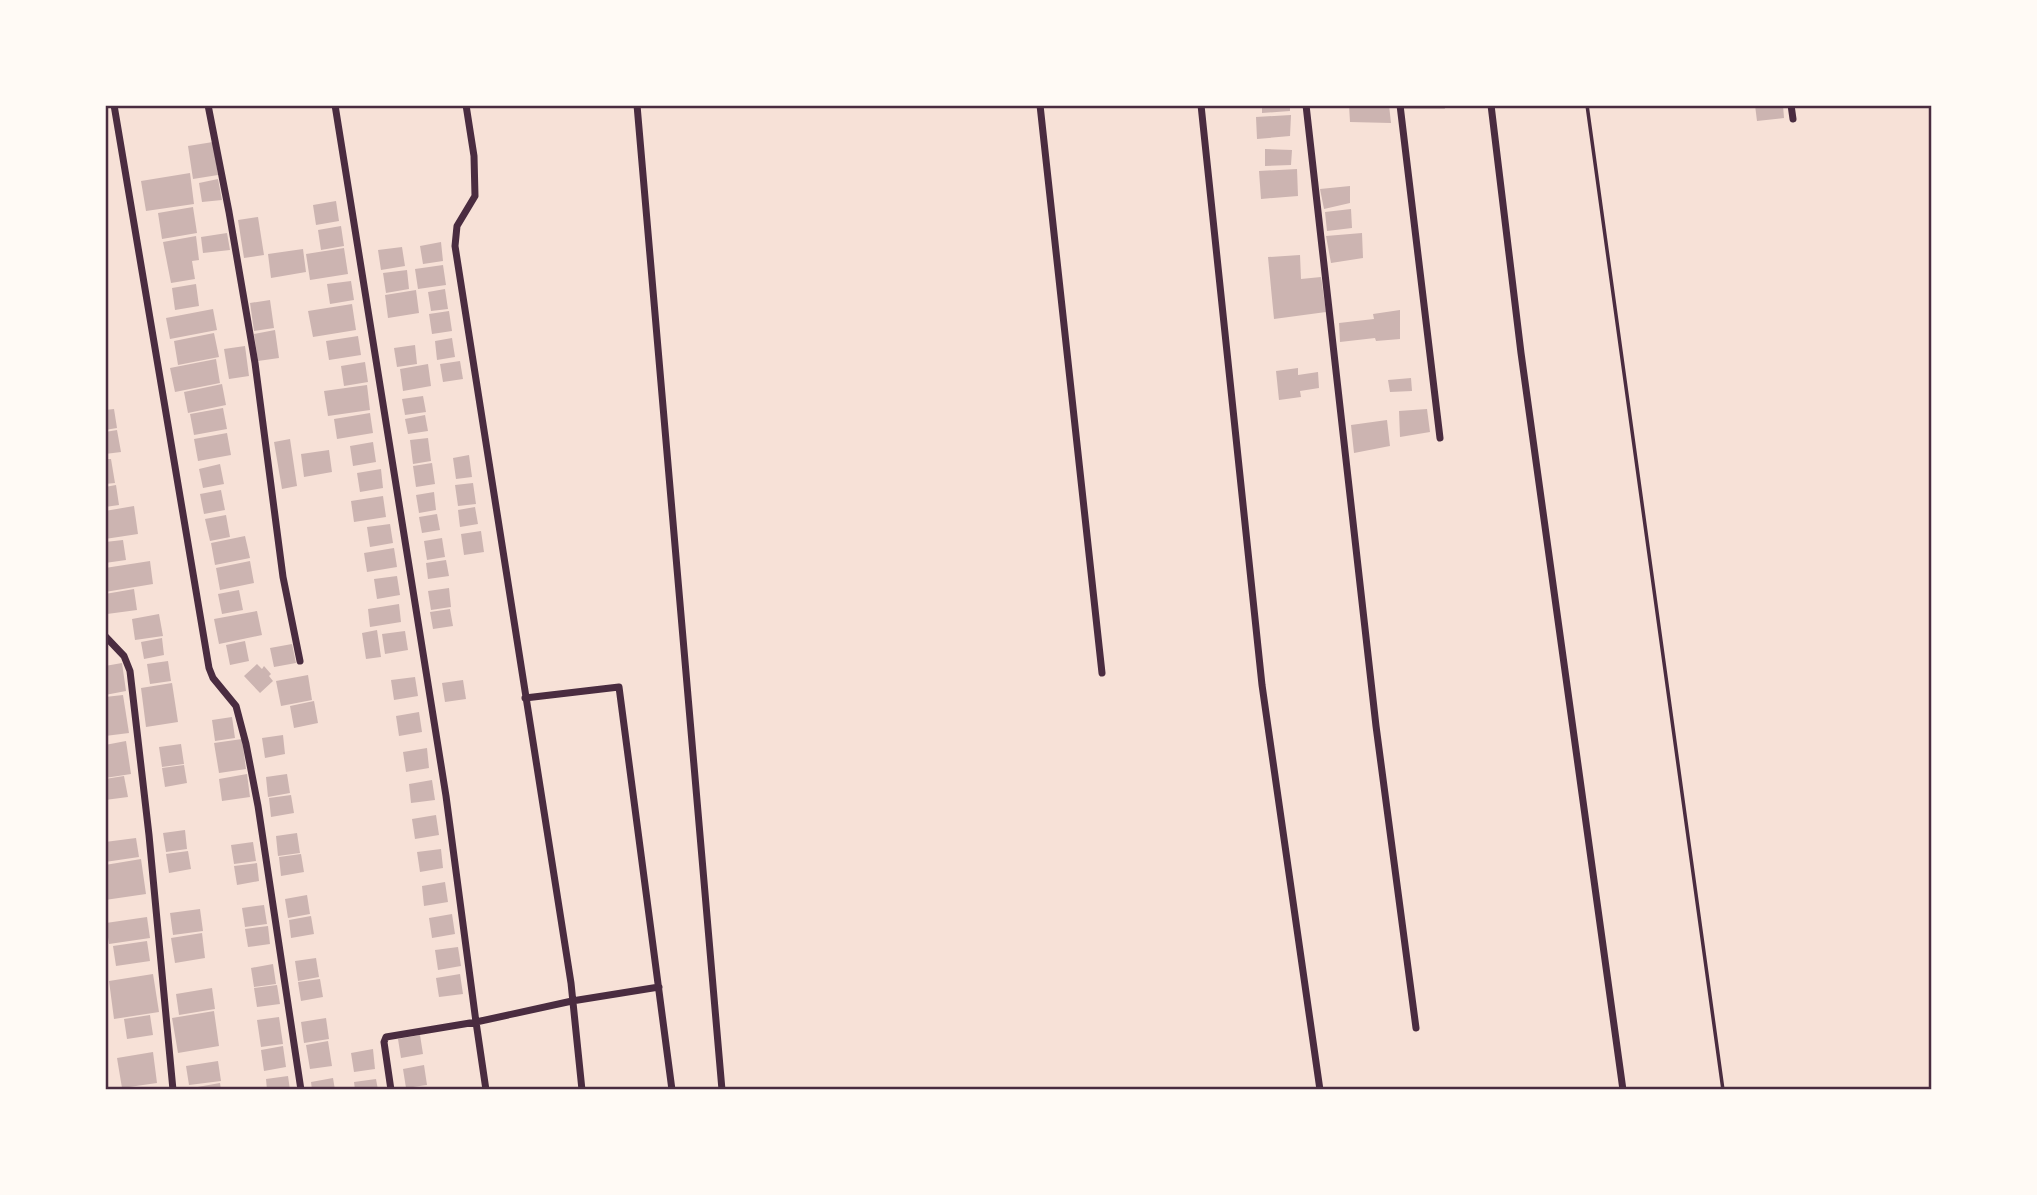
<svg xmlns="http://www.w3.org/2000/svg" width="2037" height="1195" viewBox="0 0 2037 1195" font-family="'Asap Condensed',sans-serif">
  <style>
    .building { fill: #ccb4b1 }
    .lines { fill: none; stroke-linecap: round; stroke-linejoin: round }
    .path { stroke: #4a2c40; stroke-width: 3.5 }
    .minor { stroke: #4a2c40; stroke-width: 7 }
    .neatline { fill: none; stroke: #4a2c40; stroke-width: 2.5 }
  </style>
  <rect width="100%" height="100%" fill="#f7e1d7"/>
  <!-- building -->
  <path class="building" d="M1262,105h28v6l-28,2z
    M1349,105h40l2,18 -41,-1z
    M1400,105h44l1,4h-45z
    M1755,105h28l1,13 -27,3z
    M1291,115l-1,21 -33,3 -1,-22z
    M213,142l5,33 -25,4 -5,-33z
    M1265,149l27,1 -1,15 -26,1z
    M1297,169l1,27 -37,3 -2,-28z
    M190,173l4,31 -48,7 -5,-30z
    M218,179l4,21 -20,2 -3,-19z
    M1350,186v17l-26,6 -4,-20z
    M336,201l3,20 -23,4 -3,-20z
    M193,207l4,26 -35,6 -4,-26z
    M1351,209l1,19 -25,3 -2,-19z
    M258,217l6,38 -20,3 -6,-38z
    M341,226l3,20 -23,4 -3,-20z
    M227,233l3,17 -27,3 -2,-16z
    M1362,233l1,25 -32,5 -5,-27z
    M196,236l3,24 -7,1 3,18 -24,4 -8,-41z
    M441,242l2,19 -20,3 -3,-18z
    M402,247l3,19 -24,4 -3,-20z
    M344,248l4,26 -38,6 -4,-26z
    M303,249l3,23 -35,6 -3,-24z
    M1300,255l1,24 20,-2 5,35 -52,7 -6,-62z
    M443,265l3,20 -28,4 -3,-20z
    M407,270l2,19 -23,4 -3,-20z
    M351,281l3,19 -24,4 -3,-20z
    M196,284l3,22 -24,4 -3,-22z
    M445,289l3,20 -17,2 -3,-19z
    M416,290l3,23 -31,5 -3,-23z
    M270,300l4,28 -20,3 -4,-28z
    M352,304l4,26 -43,7 -5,-26z
    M213,309l4,21 -47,9 -4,-21z
    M1400,310v29l-24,2 -1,-3 -35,4 -1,-19 35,-4 -1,-5z
    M449,311l3,20 -20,3 -3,-20z
    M275,330l4,28 -21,3 -4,-27z
    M214,333l5,24 -41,8 -4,-24z
    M358,336l3,19 -32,5 -3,-19z
    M452,338l3,19 -18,3 -2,-19z
    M415,345l2,19 -20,3 -3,-19z
    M245,346l4,30 -20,3 -5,-30z
    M216,359l4,24 -45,9 -5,-24z
    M460,361l3,18 -20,3 -3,-18z
    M365,362l3,20 -24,4 -3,-20z
    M428,364l3,22 -28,5 -3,-22z
    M1298,368v7l20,-3 1,16 -19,3 1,6 -22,3 -3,-29z
    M1411,378l1,13 -22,1 -2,-12z
    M222,384l4,21 -38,8 -4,-21z
    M367,385l3,25 -42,6 -4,-25z
    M423,396l3,16 -21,3 -3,-16z
    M223,408l4,21 -33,6 -4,-21z
    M114,409l3,19 -12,2v-20z
    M1427,409l3,23 -30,5 -1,-26z
    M370,413l3,20 -36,6 -3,-20z
    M425,415l3,16 -20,3 -3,-15z
    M1387,420l3,26 -36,7 -3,-28z
    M117,430l4,22 -16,2v-22z
    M227,433l4,22 -33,6 -4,-22z
    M428,438l3,23 -18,3 -3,-24z
    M290,439l7,47 -15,3 -8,-47z
    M373,442l3,20 -23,4 -3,-20z
    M329,450l3,22 -28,5 -3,-23z
    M469,455l3,22 -16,2 -3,-21z
    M105,459h6l4,24 -10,1z
    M432,463l3,21 -19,3 -3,-21z
    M220,464l4,20 -21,4 -4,-19z
    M381,469l2,19 -23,4 -3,-19z
    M473,483l3,21 -18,2 -3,-21z
    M116,485l3,20 -14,2v-20z
    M221,490l4,20 -21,4 -4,-20z
    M434,492l2,18 -17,3 -3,-18z
    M383,496l3,21 -32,5 -3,-21z
    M134,506l4,28 -33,5v-28z
    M475,507l3,17 -18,3 -2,-17z
    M437,514l3,16 -18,3 -3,-16z
    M226,515l4,22 -20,4 -5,-22z
    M390,524l3,19 -23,4 -3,-20z
    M481,531l3,21 -20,3 -3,-21z
    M245,536l5,22 -35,7 -4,-22z
    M442,538l3,19 -18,3 -3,-19z
    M123,540l3,20 -21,3v-21z
    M394,548l3,19 -30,5 -3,-19z
    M446,560l3,16 -21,3 -2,-16z
    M150,561l3,23 -48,8v-24z
    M250,561l4,22 -34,7 -4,-22z
    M397,576l3,19 -23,4 -3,-20z
    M449,588l2,19 -20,3 -3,-19z
    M134,589l3,21 -30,4 -2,-20z
    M239,590l4,20 -21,4 -4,-20z
    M399,604l2,18 -31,5 -2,-18z
    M450,609l3,17 -20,3 -3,-17z
    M257,611l5,24 -43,9 -5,-25z
    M159,614l4,22 -28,4 -3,-21z
    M377,630l4,27 -15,2 -4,-26z
    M405,631l3,19 -23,4 -3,-20z
    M162,638l2,17 -20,4 -3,-17z
    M245,641l4,20 -19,4 -4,-20z
    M292,644l4,19 -22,4 -4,-19z
    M168,661l3,20 -21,3 -3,-20z
    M122,663l4,28 -21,4v-29z
    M257,664l5,5 2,-3 7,8 -2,2 4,5 -13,12 -16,-17z
    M308,675l4,25 -31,6 -5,-25z
    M415,677l3,19 -24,4 -3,-20z
    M463,680l3,19 -21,3 -3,-19z
    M172,683l6,39 -32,5 -5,-39z
    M123,695l6,38 -24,3v-39z
    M314,701l4,22 -24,5 -4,-22z
    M419,712l3,20 -23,4 -3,-20z
    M232,717l3,21 -20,3 -3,-21z
    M283,735l2,19 -20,4 -3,-20z
    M242,739l4,30 -27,4 -5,-30z
    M126,741l5,33 -26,4v-33z
    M181,744l3,20 -22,3 -3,-20z
    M427,748l2,20 -23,4 -3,-20z
    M184,765l3,18 -22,4 -3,-19z
    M247,774l3,23 -28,4 -3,-22z
    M287,774l3,19 -22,4 -2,-20z
    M124,776l4,21 -23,3v-21z
    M432,780l3,20 -24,3 -2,-19z
    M291,795l3,18 -23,4 -2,-19z
    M436,815l3,20 -24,4 -3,-20z
    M185,830l2,19 -21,3 -3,-19z
    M297,833l3,20 -22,3 -2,-20z
    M136,838l3,19 -34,5v-20z
    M253,842l3,19 -22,3 -3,-19z
    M441,849l2,19 -23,4 -3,-20z
    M188,851l3,18 -22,4 -3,-19z
    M301,854l3,18 -23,4 -2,-19z
    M141,859l5,35 -41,6v-35z
    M257,863l2,18 -22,4 -3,-19z
    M445,882l3,20 -24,4 -2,-20z
    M307,895l3,19 -22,4 -3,-19z
    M264,905l3,19 -22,3 -3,-19z
    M200,909l3,22 -30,4 -3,-22z
    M452,914l3,20 -23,4 -3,-20z
    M311,916l3,18 -23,4 -2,-18z
    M147,917l3,21 -41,6 -3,-21z
    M268,926l2,18 -22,3 -3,-18z
    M202,933l3,25 -30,5 -4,-25z
    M147,941l3,20 -34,5 -3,-20z
    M458,947l3,19 -23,4 -3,-20z
    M316,958l3,19 -21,4 -3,-20z
    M273,964l3,20 -22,3 -3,-19z
    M153,974l6,38 -45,7 -5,-38z
    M460,974l3,20 -24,3 -3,-19z
    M320,979l3,18 -22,4 -3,-19z
    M277,985l3,19 -23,3 -3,-19z
    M212,988l3,21 -36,6 -3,-21z
    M214,1011l5,35 -41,7 -6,-35z
    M150,1015l3,20 -26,4 -3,-20z
    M279,1017l4,27 -22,3 -4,-27z
    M326,1018l3,21 -25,4 -3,-21z
    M420,1035l3,19 -22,4 -3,-19z
    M328,1041l4,25 -22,3 -4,-24z
    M283,1046l3,21 -22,4 -3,-21z
    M373,1049l2,20 -21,3 -3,-19z
    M153,1052l4,31 -35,5 -5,-30z
    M218,1061l3,20 -32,4 -3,-19z
    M424,1065l3,20 -21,3 -3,-19z
    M288,1076l2,14h-23l-1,-11z
    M333,1078l2,12h-23l-1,-8z
    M376,1079l2,11h-23l-1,-8z
    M220,1083l1,7h-35v-1z"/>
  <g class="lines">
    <!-- path -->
    <path class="path" d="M1587,105l136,985"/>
    <!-- minor -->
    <path class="minor" d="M114,105l95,563 4,10 23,28 10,38 12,62 43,284
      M208,105l21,107 26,151 28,214 17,84
      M335,105l111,691 30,226 -90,15 -2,5 7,48
      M466,105l8,51 1,40 -18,30 -2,20 116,737 11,107
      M637,105l85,985
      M1040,105l62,568
      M1201,105l61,580 58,405
      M1306,105l70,621 40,302
      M1400,105l40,333
      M1491,105l30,248 102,737
      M1791,105l2,14
      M105,636l19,20 6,15 19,164 24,255
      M525,698l94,-11 53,403
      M486,1090l-10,-68 96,-21 87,-14"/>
  </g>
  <!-- border -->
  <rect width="2037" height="1195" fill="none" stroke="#fffaf5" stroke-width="214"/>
  <rect x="107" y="107" width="1823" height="981" class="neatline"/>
</svg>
